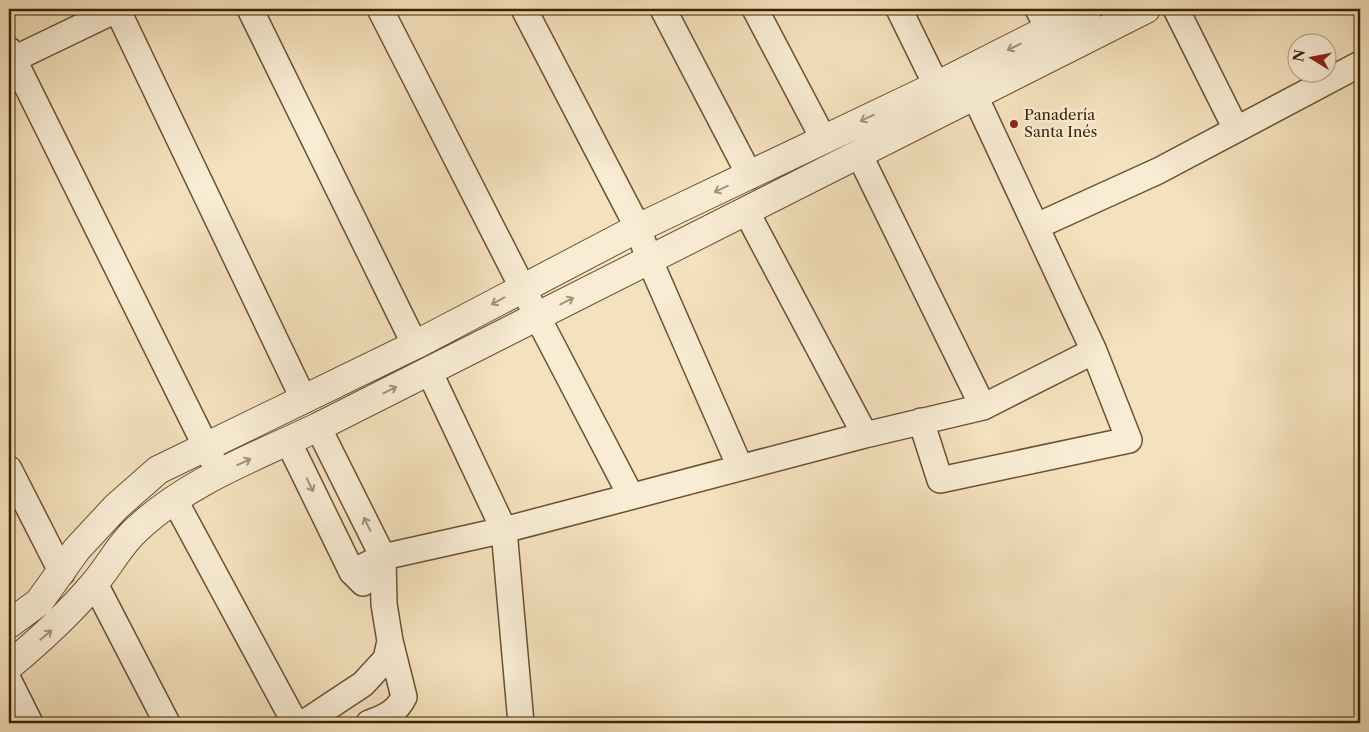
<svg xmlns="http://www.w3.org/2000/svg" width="1369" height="732" viewBox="0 0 1369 732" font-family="'Libre Caslon Text',serif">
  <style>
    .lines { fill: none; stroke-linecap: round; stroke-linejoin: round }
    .minor-casing { stroke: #6b5232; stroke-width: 28 }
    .tertiary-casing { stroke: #6b5232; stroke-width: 30 }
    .minor { stroke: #f8ecd4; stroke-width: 25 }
    .tertiary { stroke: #f8ecd4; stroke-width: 28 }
    .oneway { stroke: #a49176 }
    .poi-dot { fill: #8f2418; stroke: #f8ecd4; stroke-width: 2 }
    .labels { text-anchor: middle; stroke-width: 4.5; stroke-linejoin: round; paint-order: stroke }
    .poi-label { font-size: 15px; fill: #3d2203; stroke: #f8ecd4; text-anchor: start }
  </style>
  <rect width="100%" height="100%" fill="#f4e1bd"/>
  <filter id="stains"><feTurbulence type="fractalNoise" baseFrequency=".004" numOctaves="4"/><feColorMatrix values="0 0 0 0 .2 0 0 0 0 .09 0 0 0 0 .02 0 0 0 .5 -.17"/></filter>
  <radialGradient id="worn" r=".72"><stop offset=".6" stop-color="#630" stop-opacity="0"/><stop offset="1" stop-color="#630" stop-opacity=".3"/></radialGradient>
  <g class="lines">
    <defs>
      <path id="minor" d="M117,9l187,391
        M250,9l165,336
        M380,9l157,307 94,180
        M524,9l114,219 11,31 91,208
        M663,9l87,167
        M755,9l69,131
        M899,9l46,94
        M1038,9l11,21
        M1176,9l60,120
        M9,50l210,423
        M14,59l104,-50
        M859,154l124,253
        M746,211l119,224
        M1037,226l121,-55 202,-107
        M429,371l75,159 17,193
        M921,421l19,59 189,-40 -35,-89
        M288,441l64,131 11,11
        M9,469l53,104
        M174,499l121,224
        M352,572l31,-15 121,-27 361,-95 118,-28 111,-56 -128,-274
        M95,584l72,139
        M9,681l21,42
        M304,723l59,-39 23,-25 4,-18 -6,-37 -1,-47 -65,-130
        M369,723c16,-6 27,-10 35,-26l-14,-56"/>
      <path id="tertiary" d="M9,624l30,-22 38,-53 39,-42 42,-37 257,-125 223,-117 298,-142 152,-77
        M9,666c30,-25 58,-50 84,-81 15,-17 26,-39 42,-54 51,-49 120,-74 183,-104l828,-418"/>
    </defs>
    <!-- minor casing -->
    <use href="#minor" class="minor-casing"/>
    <!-- tertiary casing -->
    <use href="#tertiary" class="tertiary-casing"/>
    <!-- minor -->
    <use href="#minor" class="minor"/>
    <!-- tertiary -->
    <use href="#tertiary" class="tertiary"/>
  </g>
  <!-- one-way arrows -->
  <defs><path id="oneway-shaft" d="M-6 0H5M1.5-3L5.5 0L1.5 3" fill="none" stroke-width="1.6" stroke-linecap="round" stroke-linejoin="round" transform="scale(1.25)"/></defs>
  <g class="oneway">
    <use href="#oneway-shaft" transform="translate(1014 47) rotate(154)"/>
    <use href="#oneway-shaft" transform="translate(867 118) rotate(155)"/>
    <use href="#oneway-shaft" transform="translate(721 189) rotate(155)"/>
    <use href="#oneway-shaft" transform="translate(498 301) rotate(152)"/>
    <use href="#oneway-shaft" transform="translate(567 301) rotate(-27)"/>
    <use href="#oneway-shaft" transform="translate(390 390) rotate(-27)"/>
    <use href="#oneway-shaft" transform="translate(244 462) rotate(-25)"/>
    <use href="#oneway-shaft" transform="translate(310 485) rotate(64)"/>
    <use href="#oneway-shaft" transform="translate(367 524) rotate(-116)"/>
    <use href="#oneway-shaft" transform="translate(46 635) rotate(-40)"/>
  </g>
  <!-- markers -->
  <circle class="poi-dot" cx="1014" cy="124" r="5"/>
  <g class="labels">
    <!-- poi labels -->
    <g class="poi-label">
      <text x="1024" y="120">Panadería<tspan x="1024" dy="17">Santa Inés</tspan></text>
    </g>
  </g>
  <!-- margin -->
  <rect width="1369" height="732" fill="none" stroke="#f4e1bd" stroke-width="30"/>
  <rect x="10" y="10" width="1349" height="712" fill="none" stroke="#3d2203" stroke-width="2.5"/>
  <rect x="15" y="15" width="1339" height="702" fill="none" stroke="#3d2203"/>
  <!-- north arrow -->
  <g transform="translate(1312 58) rotate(280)"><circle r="24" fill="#f8ecd4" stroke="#ad9b80"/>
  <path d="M0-4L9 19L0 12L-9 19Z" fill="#8f2418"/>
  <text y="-8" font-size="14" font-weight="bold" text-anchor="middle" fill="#3d2203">N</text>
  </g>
  <rect width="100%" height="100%" filter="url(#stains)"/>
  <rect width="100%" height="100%" fill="url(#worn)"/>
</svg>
